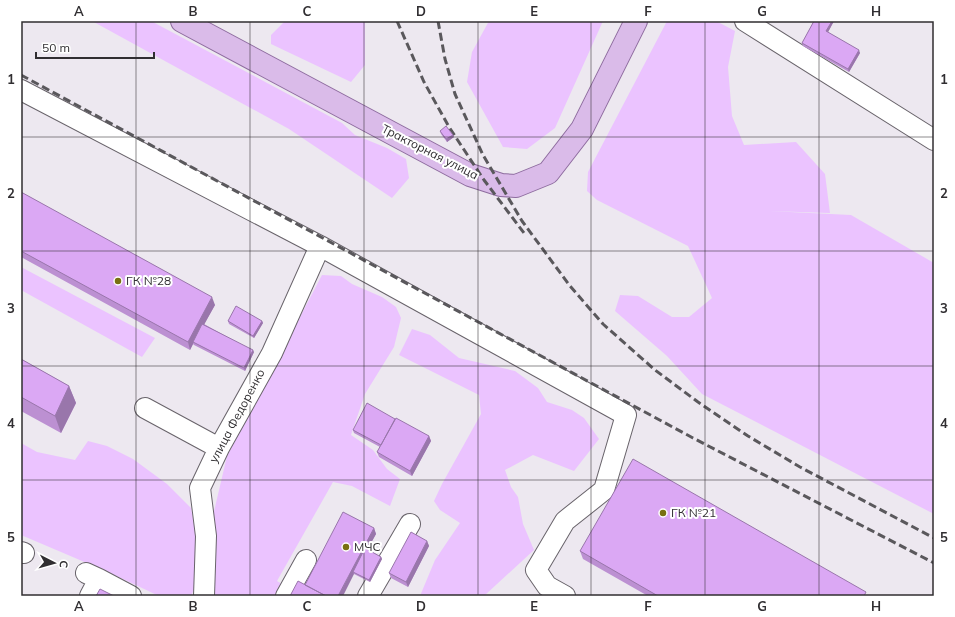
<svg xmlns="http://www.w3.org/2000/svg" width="955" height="617" viewBox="0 0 955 617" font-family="Mulish,sans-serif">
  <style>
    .green { fill: #ebc3ff }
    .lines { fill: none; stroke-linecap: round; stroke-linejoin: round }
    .minor-casing { stroke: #68636a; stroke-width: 22 }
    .major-casing { stroke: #8e6c9f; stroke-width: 24 }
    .minor { stroke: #fff; stroke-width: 20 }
    .major { stroke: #dabbe9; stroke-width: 22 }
    .rail { stroke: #5a585c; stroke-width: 3; stroke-dasharray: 8 4; stroke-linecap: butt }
    .wall { fill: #bc90d2 }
    .shaded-wall { fill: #9976ab }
    .building { fill: #dba8f4; stroke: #9976ab }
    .grid { fill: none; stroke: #302e31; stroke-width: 1; stroke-opacity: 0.55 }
    .poi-dot { fill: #787010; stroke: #fff; stroke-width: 1.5 }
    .labels { text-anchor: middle; stroke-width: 4; stroke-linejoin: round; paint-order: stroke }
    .street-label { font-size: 12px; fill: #302e31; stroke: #fff }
    .poi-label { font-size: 12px; fill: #302e31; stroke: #fff; text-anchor: start }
    .neatline { fill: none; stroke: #302e31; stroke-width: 1.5 }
    .grid-label { font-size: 13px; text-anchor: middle; font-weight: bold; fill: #302e31 }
  </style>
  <rect width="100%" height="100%" fill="#ede8f0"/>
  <!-- green -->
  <path class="green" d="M92,21h59l191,102 13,12 32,13 19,11 3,19 -17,20 -103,-69z
    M285,21h80v44l-14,17 -80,-38v-9z
    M489,21h114l-48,107 -28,21 -24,-2 -36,-65 5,-30z
    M667,21h49l19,10 -7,36 4,49 12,29 52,-3 29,32 5,39 -61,-2 82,4 83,48v251l-232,-120 -35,-38 -52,-45 5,-16 18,1 34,21h17l23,-19 -24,-52 -91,-46 -10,-9 1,-19z
    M21,267l134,71 -13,19 -121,-67z
    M322,275l19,1 11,8 30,13 14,10 5,11 -7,29 -29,47 -14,41 22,15 14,19 13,10 -10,27 -38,-20 -19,-4 -56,99 20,12 -1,3h-84l4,-44 -4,-32 15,-64z
    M412,329l18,6 29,23 56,13 23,17 9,14 25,8 12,8 15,21 -25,32 -41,-16 -28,15 6,17 7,10 5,27 11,26 -50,46h-64l15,-36 25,-37 -20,-13 -6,-9 8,-17 39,-70 -2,-19 -80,-40z
    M88,441l19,5 26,13 34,25 24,24 6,34 -2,45 -4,9h-32l-51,-24 -87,-37v-92l16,9 38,8z"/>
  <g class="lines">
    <defs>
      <path id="minor" d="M745,21l189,119
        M21,90l299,156 306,169 -22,75 -39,31 -29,49 11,16 18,10
        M145,408l74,40
        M21,552l3,1
        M86,573l13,6 32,17
        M90,596l9,-17
        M204,596l2,-60 -6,-48 19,-40 53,-95 48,-107
        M286,596l20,-36
        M368,596l42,-72"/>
      <path id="major" d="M182,21l288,154 31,10 15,1 32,-13 34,-44 54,-108"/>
    </defs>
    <!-- minor casing -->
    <use href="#minor" class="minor-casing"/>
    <!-- major casing -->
    <use href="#major" class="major-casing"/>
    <!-- minor -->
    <use href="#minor" class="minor"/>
    <!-- major -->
    <use href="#major" class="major"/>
    <!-- rail -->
    <path class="rail" d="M397,21l27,61 25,45 35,53 40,53
      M438,21l7,38 10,35 28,61 39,66 48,65 33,38 52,46 43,32 50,34 52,31 134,71
      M21,75l672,363 241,125"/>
  </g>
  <!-- wall -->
  <path class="wall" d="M814,21h20l-6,11 32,21 -11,19 -46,-26 -1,-3z
    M440,131l13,4 1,2 -7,5 -6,-8z
    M21,192l194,113 -11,19 50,28 -9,19 -51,-26 -1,-1 -3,6 -169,-93z
    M228,321h34l1,2 -9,15 -25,-14z
    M21,359l48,27 7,17 -15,30 -40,-22z
    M395,419l34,17 2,5 -19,35 -33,-19 -2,-5 3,-5 -26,-14 -1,-3z
    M374,528l2,6 -9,15 14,8 1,2 -12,23 -16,-8 -49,11z
    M427,541l2,5 -21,41 -17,-9 -2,-5z
    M580,551l287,45h-219l-65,-37z"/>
  <!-- shaded-wall -->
  <path class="shaded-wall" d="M832,21h2l-7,13 -1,-3z
    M859,50l1,3 -11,19 -1,-3z
    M453,135l1,2 -7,5 -1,-3z
    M212,297l3,8 -21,38 -1,-1v2l-3,6 -2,-8z
    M262,321l1,2 -9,15 -1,-2z
    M253,350l1,2 -9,19 -1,-3z
    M69,386l7,17 -15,30 -6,-17z
    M429,436l2,5 -19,35 -2,-5z
    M374,528l2,6 -21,39 -2,-1 1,2 -11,22h-5z
    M427,541l2,5 -21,41 -2,-5z
    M381,557l1,2 -12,23 -1,-2z"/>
  <!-- building -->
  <path class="building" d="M814,21h18l-6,10 33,19 -11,19 -46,-26z
    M446,126l7,9 -7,4 -6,-8z
    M21,192l191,105 -24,45 -167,-91z
    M236,306l26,15 -9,15 -25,-15z
    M202,324l51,26 -9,18 -51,-26z
    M21,359l48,27 -14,30 -34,-19z
    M367,403l28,16 -14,26 -28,-15z
    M396,418l33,18 -19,35 -33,-19z
    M633,459l233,133 -2,4h-206l-78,-45z
    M343,512l31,16 -36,68h-12l-21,-11z
    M411,532l16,9 -21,41 -17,-9z
    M365,548l16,9 -12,23 -16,-8z
    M298,581l28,15h-36z
    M100,589l14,7h-18z"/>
  <!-- grid -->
  <path class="grid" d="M136,21v575M250,21v575M364,21v575M478,21v575M591,21v575M705,21v575M819,21v575M21,137h913M21,251h913M21,366h913M21,480h913"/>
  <!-- markers -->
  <g class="poi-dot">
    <circle cx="118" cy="281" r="4"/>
    <circle cx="663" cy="513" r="4"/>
    <circle cx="346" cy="547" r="4"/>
  </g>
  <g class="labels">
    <!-- street labels -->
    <g class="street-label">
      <text transform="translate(430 152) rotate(27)" y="4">Тракторная улица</text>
      <text transform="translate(237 416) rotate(-62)" y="4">улица Федоренко</text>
    </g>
    <!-- poi labels -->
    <g class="poi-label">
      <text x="126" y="285">ГК №28</text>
      <text x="671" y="517">ГК №21</text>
      <text x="354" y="551">МЧС</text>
    </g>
  </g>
  <!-- border -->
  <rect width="955" height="617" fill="none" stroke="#ffffff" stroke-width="44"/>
  <!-- north arrow -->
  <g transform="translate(54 563) rotate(96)" stroke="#ffffff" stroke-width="3" paint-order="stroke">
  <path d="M0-3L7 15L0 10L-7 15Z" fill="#302e31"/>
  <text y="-6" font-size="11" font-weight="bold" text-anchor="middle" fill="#302e31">С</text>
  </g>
  <!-- scale -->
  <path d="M36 52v6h118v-6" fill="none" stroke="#302e31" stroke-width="2"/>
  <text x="42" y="52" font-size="12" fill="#302e31" stroke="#ffffff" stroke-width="3" paint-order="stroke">50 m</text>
  <rect x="22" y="22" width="911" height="573" class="neatline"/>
  <g class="grid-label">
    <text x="79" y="16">A</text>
    <text x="193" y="16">B</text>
    <text x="307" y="16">C</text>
    <text x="421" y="16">D</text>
    <text x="534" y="16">E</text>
    <text x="648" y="16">F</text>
    <text x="762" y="16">G</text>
    <text x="876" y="16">H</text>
    <text x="11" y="84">1</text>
    <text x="944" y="84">1</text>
    <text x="11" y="198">2</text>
    <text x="944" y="198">2</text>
    <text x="11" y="313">3</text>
    <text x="944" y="313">3</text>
    <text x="11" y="428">4</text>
    <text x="944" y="428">4</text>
    <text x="11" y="542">5</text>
    <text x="944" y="542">5</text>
    <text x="79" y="611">A</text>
    <text x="193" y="611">B</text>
    <text x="307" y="611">C</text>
    <text x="421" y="611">D</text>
    <text x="534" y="611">E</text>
    <text x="648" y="611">F</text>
    <text x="762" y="611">G</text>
    <text x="876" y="611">H</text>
  </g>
</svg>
